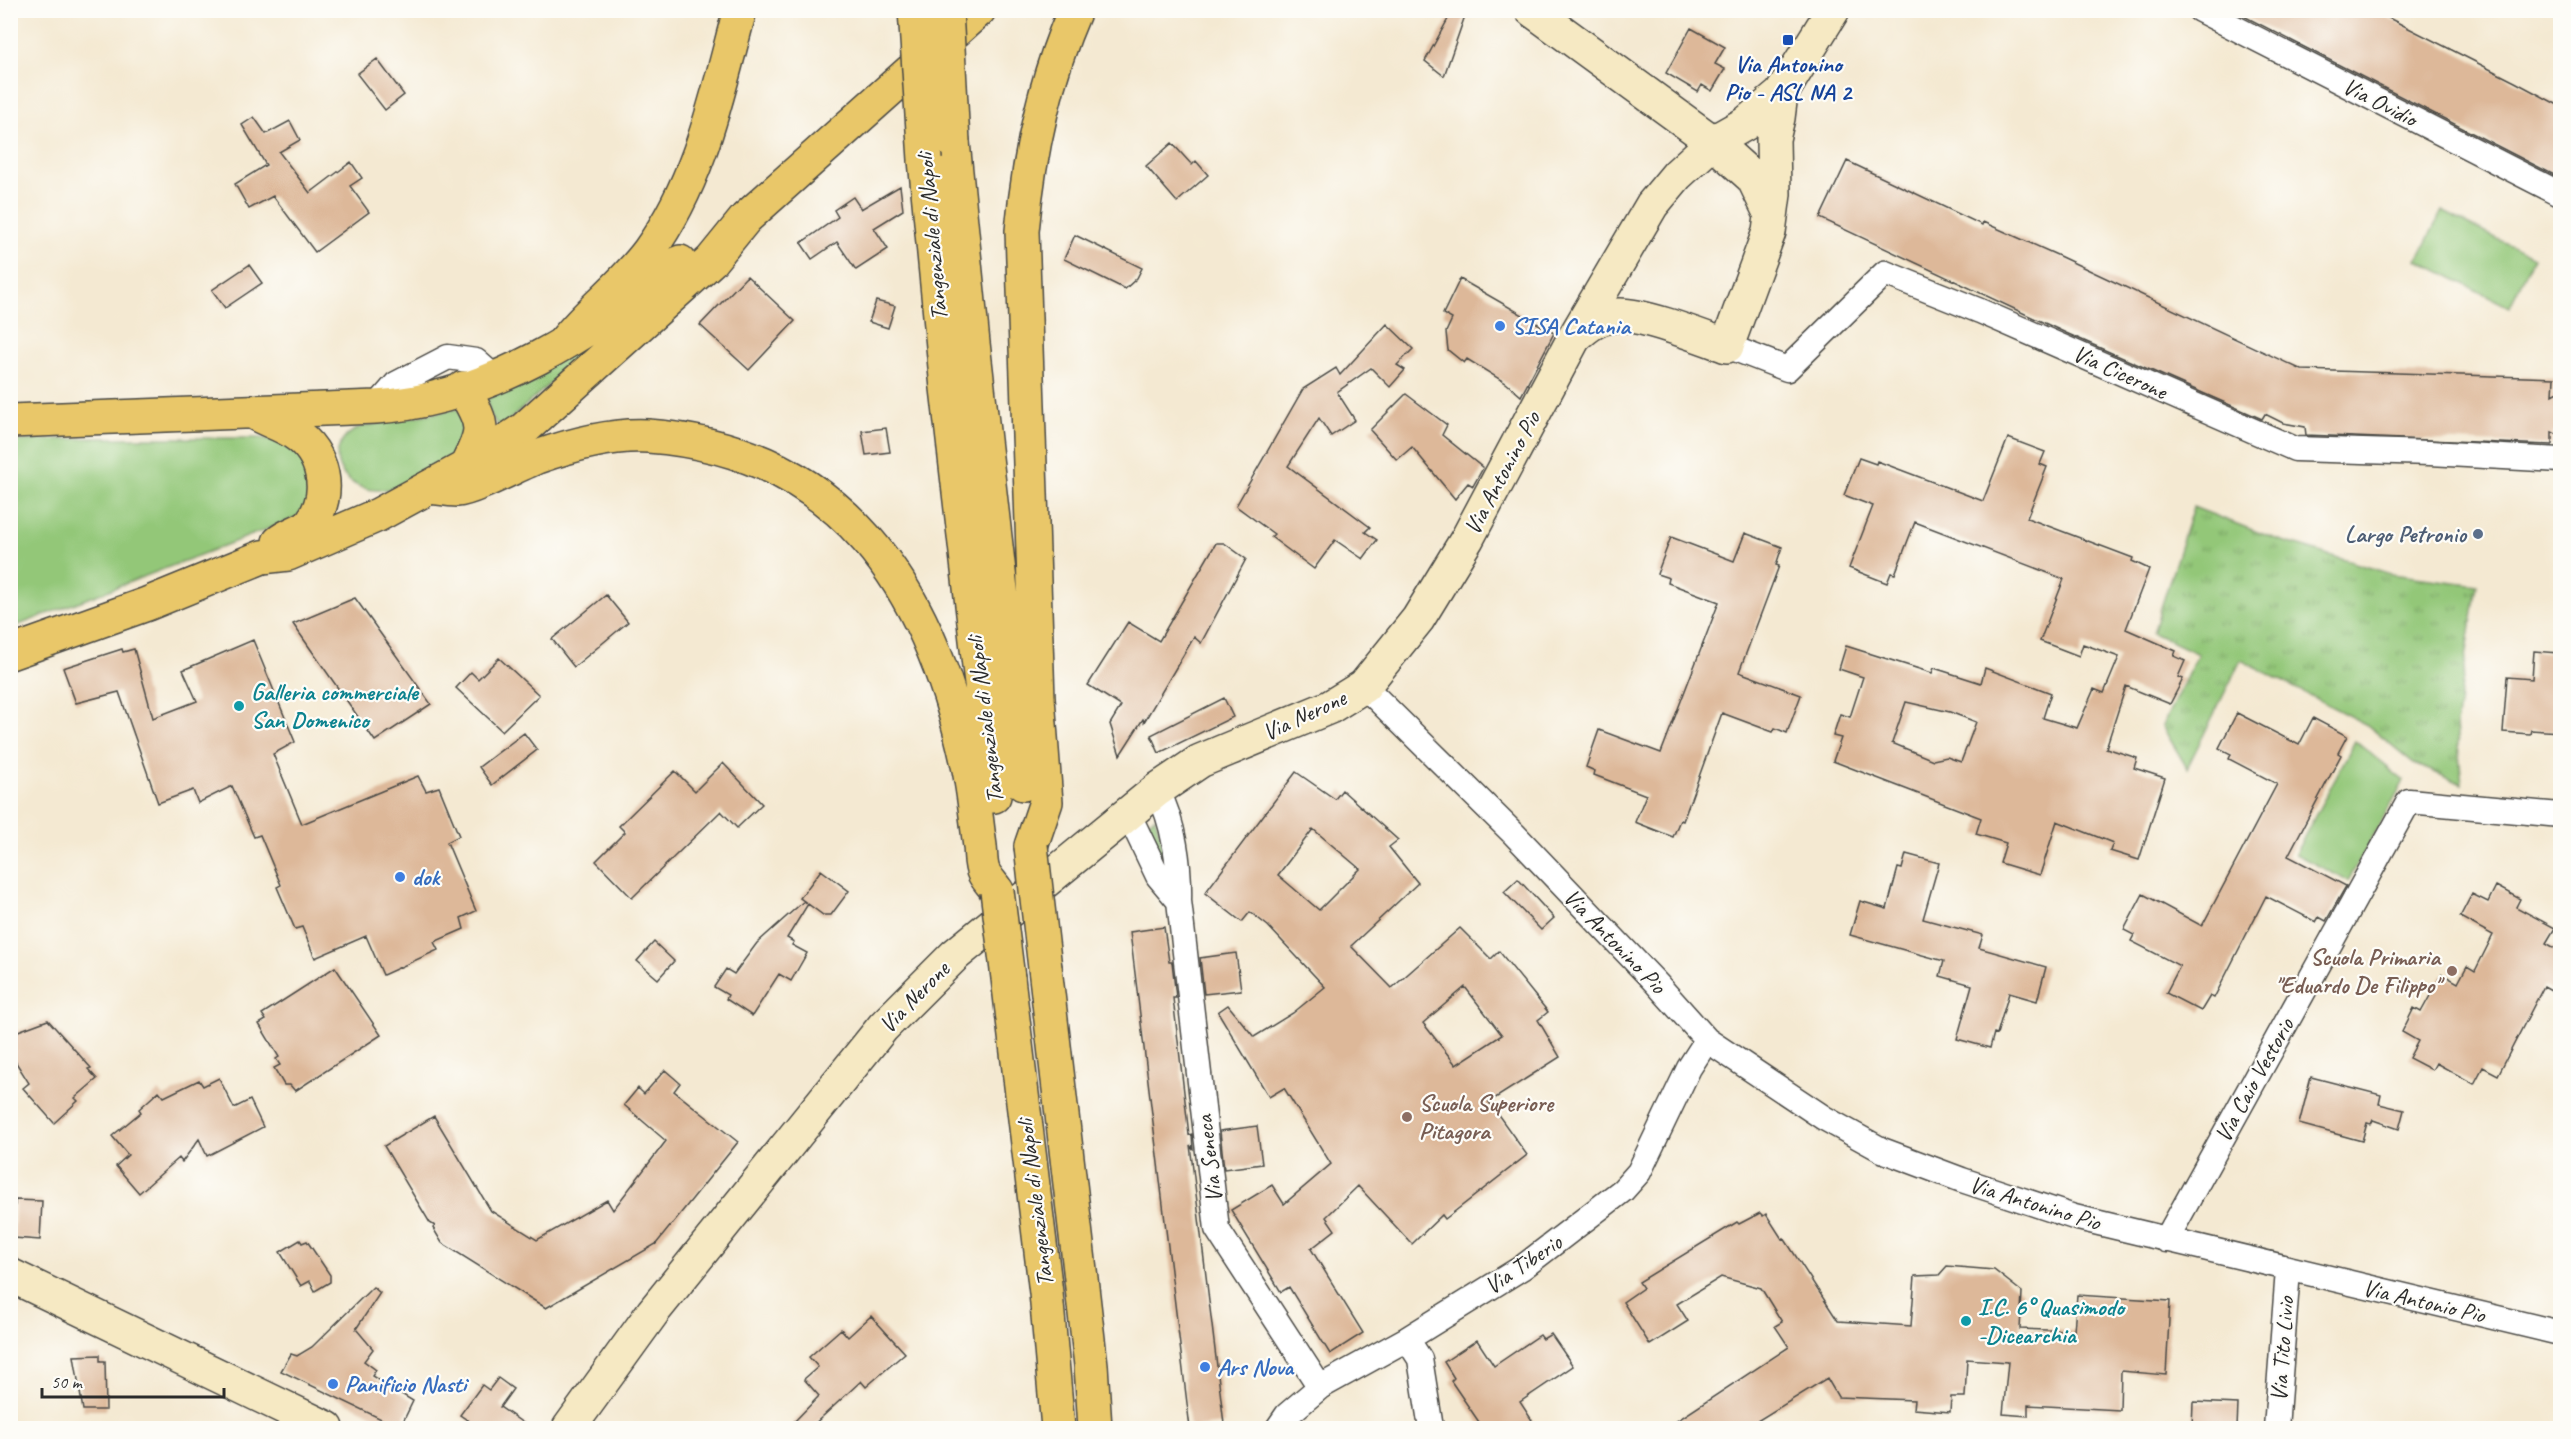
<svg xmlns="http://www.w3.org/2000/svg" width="2571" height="1439" viewBox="0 0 2571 1439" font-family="Caveat,sans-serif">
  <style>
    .grass { fill: #93c778; stroke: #5f7952; stroke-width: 1.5 }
    .park { fill: url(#park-tufts); stroke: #5f7952; stroke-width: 1.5 }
    .building { fill: #ddb899; fill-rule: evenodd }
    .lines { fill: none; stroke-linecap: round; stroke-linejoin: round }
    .street-casing { stroke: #494844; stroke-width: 27 }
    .secondary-casing { stroke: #494844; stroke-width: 36 }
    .primary-casing { stroke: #494844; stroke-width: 36 }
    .highway-casing { stroke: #494844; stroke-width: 36 }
    .street { stroke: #fff; stroke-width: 24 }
    .secondary { stroke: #f6e9c3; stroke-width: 33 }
    .primary { stroke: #e9c769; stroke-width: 33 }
    .highway { stroke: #e9c769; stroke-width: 33 }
    .highway-bridge-casing { stroke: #494844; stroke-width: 36; stroke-linecap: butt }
    .highway-bridge { stroke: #e9c769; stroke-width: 33 }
    .transit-dot { fill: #1a4fb4; stroke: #fdfcf7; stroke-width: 2 }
    .shop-dot { fill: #3f7fe0; stroke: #fdfcf7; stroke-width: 2 }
    .service-dot { fill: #5c6f8a; stroke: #fdfcf7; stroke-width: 2 }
    .culture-dot { fill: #0f9aa8; stroke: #fdfcf7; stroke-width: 2 }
    .education-dot { fill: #8d6e63; stroke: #fdfcf7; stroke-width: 2 }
    .labels { text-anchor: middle; stroke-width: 4.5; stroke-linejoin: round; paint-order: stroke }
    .transit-label { font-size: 24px; font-weight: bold; fill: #164399; stroke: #fdfcf7 }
    .street-label { font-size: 24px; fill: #2b2b2b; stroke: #fdfcf7 }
    .shop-label { font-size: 24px; font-weight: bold; fill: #366cbe; stroke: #fdfcf7; text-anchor: start }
    .service-label { font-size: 24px; font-weight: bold; fill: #4e5e75; stroke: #fdfcf7; text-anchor: end }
    .culture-label { font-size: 24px; font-weight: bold; fill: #0d838f; stroke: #fdfcf7; text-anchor: start }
    .education-label { font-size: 24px; font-weight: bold; fill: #785e54; stroke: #fdfcf7; text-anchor: end }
  </style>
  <defs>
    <pattern id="park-tufts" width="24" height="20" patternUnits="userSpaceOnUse" patternTransform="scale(1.5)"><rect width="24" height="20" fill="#93c778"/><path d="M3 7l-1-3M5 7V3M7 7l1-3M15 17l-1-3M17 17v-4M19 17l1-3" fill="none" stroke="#78a263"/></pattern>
  </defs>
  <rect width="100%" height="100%" fill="#fdfcf7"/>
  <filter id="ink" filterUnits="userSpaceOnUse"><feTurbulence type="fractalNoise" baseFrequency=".0167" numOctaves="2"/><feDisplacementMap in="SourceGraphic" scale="12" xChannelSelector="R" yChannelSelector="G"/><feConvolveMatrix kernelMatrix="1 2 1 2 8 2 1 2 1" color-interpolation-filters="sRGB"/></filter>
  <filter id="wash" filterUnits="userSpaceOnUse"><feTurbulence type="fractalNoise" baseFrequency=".008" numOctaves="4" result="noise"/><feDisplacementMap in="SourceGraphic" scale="24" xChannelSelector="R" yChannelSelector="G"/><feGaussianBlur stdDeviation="1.35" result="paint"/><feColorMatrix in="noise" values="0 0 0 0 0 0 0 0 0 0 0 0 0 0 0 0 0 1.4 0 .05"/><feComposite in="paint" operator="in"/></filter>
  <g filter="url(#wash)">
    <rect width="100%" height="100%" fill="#f4e9d2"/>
    <!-- grass -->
    <path class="grass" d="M2442,211l92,46 -25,50 -92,-47z
      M655,291l-154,136c-8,-4 -15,-20 -13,-29l30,-13z
      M455,409l8,2 9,19c-11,25 -19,25 -43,38 -11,6 -24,17 -36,20 -47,13 -80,-38 -33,-61z
      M94,438h166l16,2 27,16 9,41 -16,21 -285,110v-187z
      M2355,741l49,40 -56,100 -53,-27z
      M1155,817l17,62 -29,-53z"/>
    <!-- park -->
    <path class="park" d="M2193,507l80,31 118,36 86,11 -21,140 6,59 -47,-20 -48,-39 -126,-65 -54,108 -25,-42 36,-72 -45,-21z"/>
    <g id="blocks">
      <!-- building -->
      <path class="building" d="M1453,10h14l-23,66 -19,-15z
        M2232,10h141l142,72 45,24v72z
        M1691,28l34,19 -10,17 10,5 -13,22 -10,-6 -4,7 -32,-19z
        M377,59l27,36 -19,15 -28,-36z
        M254,117l12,17 24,-13 10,19 -21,12 31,41 41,-31 11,16 -12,8 19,26 -54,40 -42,-56 -24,13 -14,-25 31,-19 -24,-40z
        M1172,143l20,22 4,-4 12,14 -31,27 -31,-36z
        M1847,161l135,64 1,-3 74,33 245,115 252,8 -1,17 7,-4v45l-8,-4v13l-246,-10 -1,-8 -22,-4 -18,-9 -3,5 -196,-86 -246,-115z
        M900,186l3,24 -29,18 14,21 -32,21 -19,-28 -25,17 -11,-16 37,-26 -4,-7 19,-13 8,12z
        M1075,235l67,33 -5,10 -12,11 -61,-30z
        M249,265l13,18 -37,25 -13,-18z
        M747,276l48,45 -46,49 -49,-45z
        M1460,279l94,54 -33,63 -15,-13 -39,-24 -3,4 -16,-13 -2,-18 6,-13 -9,-5z
        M876,301l19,5 -7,22 -19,-6z
        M1387,324l26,25 -16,16 8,5 -15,17 -19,-19 -34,24 18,28 -24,16 -12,-18 -31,48 82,61 -5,5 12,8 -14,19 -28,-19 -21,29 -43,-32 3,-3 -38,-28 67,-117 33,-21 4,7z
        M1406,394l41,31 -5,10 41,33 -10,18 -5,-3 -13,16 -43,-52 -15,13 -27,-30z
        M886,428l4,24 -24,3 -4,-24z
        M2008,438l37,14 -5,12 7,3 -20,51 106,40 -1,3 17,8 -23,60 50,22 -2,5 11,5 -7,16 5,2 -13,25 -44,-18 -20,62 31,10 -3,10 31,10 -26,82 -29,-9 3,-8 -56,-22 -17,54 -40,-12 6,-20 -30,-9 5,-16 -148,-57 8,-23 -8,-2 7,-22 10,3 13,-40 -24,-8 7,-23 86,27 2,-5 47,15 4,-15 66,25 -8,25 34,10 17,-39 10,4 15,-36 -36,-13 -4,12 -39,-15 24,-62 -149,-57 -20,52 -4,-1 -4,10 -38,-15 24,-62 -29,-11 15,-37 17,6 1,-3 106,40zM1906,702l44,10 26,10 -15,40 -14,-5 -14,3 -41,-17z
        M1745,533l37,14 -6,18 3,1 -40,106 62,23 -14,38 -12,-5 -2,4 -51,-19 -39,108 -3,-1 -7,17 -38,-15 11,-27 -52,-20 1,-4 -9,-4 13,-37 62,23 58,-151 -51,-19 1,-5 -12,-4 14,-37 63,24z
        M1216,543h8l22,16 -45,84 -7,-6 -50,85 -1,-3 -23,36 -10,-31 11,-18 -33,-21 40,-63 31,19z
        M606,595l22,27 -54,45 -22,-28z
        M355,598l76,106 -56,37 -82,-117z
        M253,640l42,102 -22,12 29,70 116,-48 8,15 13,-4 20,49 -12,6 29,69 -15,7 3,11 -30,13 4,8 -55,25 -17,-39 -51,22 -13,-31 -7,2 -18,-42 4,-2 -21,-50 -6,2 -22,-51 -34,17 -5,-13 -35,13 -39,-111 -43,11 -13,-35 59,-19 1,3 11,-3 19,69 44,-17 -14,-31z
        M2534,651l24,2 -3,35h5v44l-29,-2 -1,4 -27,-2 4,-55 25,2z
        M499,658l40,37 -37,36 -46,-43 15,-16 7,7z
        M1224,698l9,19 -74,36 -8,-18z
        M2237,713l62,32 14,-27 34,18 -9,17 3,2 -53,101 58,30 -20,35 -7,-4 -3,5 -50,-26 -52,102 -4,-2 -9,15 -35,-18 14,-27 -49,-25 3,-6 -10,-5 19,-36 59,32 75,-142 -48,-25 2,-5 -12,-6z
        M524,733l13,17 -45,35 -13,-18z
        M723,763l39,41 -25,24 -16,-17 -89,87 -36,-37 29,-29 -6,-6 56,-55 20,20z
        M1296,772l39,27 7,-9 56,50 -9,7 29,36 -67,63 41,42 68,-60 31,31 8,-8 49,61 -10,8 22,37 -71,45 38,53 -82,64 -3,-4 -30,29 -54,-58 -32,31 9,13 -24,19 52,84 -33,21 -41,-67 -8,5 -50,-82 41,-25 12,19 47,-40 -47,-76 -15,9 -51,-85 10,-7 26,32 39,-24 32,-26 -57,-61 -18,-14 -8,10 -37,-29zM1313,829l47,40 -41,41 -41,-35zM1465,987l37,48 -46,30 -33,-42z
        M1906,854l33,9 -16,56 60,16 -4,13 67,19 -9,34 -28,-8 -12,41 -3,-1 -4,15 -33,-9 15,-54 -32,-9 4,-15 -94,-26 10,-34 27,8 11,-41 4,1z
        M821,870l28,21 -18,24h-8l-23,-17z
        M1518,879l36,39 -13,12 -37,-38z
        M2496,886l24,13 -4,8 39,21 -9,15 14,8v44l-16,-9 -46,89 -15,-8 -9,17 -38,-21 -4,7 -23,-12 9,-17 -16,-9 12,-24 7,4 21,-38 16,9 9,-17 8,5 18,-36 -33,-18 12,-23 16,8z
        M804,901l4,3 -21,34 7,4 -2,3 15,8 -16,28 -12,-7 -27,42 -26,-17 2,-4 -14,-8 12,-18 8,5 23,-31z
        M1164,927l5,35h3l4,36h-3l16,137 3,-1 1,16 -3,-5 8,65 26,214 -34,4 -60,-496z
        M654,942l20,19 -16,18 -21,-18z
        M1236,953l5,37 -37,4 -4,-36z
        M335,967l46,68 -86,56 -5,-6h-6l-10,-17 6,-3 -4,-6 3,-2 -20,-33 7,-4 -4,-6z
        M48,1020l43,48 -3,1 9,10 -22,19 3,3 -24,22 -31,-35 6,-5 -19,-30v-19z
        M665,1070l15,13 -6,8 64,51 -82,102 -110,64 -104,-65 -9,-15 2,-2 -5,-3 -46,-77 50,-30 57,95 46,29 70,-40 6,10 53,-69 -42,-36 14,-17 6,6z
        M2311,1077l70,18 -2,9 25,6 -5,19 -26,-9 -2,4 -4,-1 -5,18 -63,-17z
        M219,1078l15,30 16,-8 13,27 -56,29 -8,-17 -17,23 -3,-4 -40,35 -23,-27 12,-11 -16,-19 29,-24 -2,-3 20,-18 5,6 35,-17 4,6z
        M1257,1126l5,38 -38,5 -4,-38z
        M15,1200l27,1 -2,39 -26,-2z
        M1760,1213l3,3 3,-2 16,25 2,-1 54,83 73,5 4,-50 24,-1 8,-9 47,4 28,22 -2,37 54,2 3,-36 93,6 -4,74 -45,-4 -1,39 -92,-5v11l-25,-2 5,-52 -41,-3 -2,38h-14l-1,15 -37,-3 1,-9 -76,-3 -11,-19 -81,50h-80l123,-81 -14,-21 7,-4 -21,-34 -40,-11 -44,27 11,17 -38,24 -27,-43 20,-14 -4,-6 98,-60 2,2z
        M300,1240l2,3 5,-2 23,34v7l-15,9 -5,-10 -9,5 -21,-34z
        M373,1287l7,6 -24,36 17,20 -9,12 12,9 -4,6 41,25 -13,27 -119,-57 10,-17 6,2 15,-9z
        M871,1316l34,37 -39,34 -5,-6 -51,47h-12l-5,-5 26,-27 -15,-17 14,-12 -9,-10 32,-28 7,8z
        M1551,1334l22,32 -53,36 17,26h-54l-32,-47 3,-3 -10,-16 33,-22 17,26 46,-31 3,4z
        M100,1355v6h5l1,49h-23l-9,-54z
        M498,1378l15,11 -13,18 30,21h-51l-19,-13 22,-30 7,5z
        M2193,1402l45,2 -1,24h-45z"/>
    </g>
  </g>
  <g filter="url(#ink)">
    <use href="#blocks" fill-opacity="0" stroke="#494844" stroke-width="1.5"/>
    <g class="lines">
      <defs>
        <path id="street" d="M2200,10l360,184
          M1727,346l60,23 98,-96 95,38 315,138 135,4 130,7
          M376,407l20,-23 52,-27 28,4 18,16
          M1364,686l150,148 143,150 50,56 117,78 58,32 80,30 112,37 486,116
          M1128,813l30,63 21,25c1,-36 -5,-79 -22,-111
          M1179,901l38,328 103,158
          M2166,1240l243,-439 151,14
          M1407,1339l13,20 11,69
          M1278,1428l9,-13 33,-28 87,-48 116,-72 100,-77 16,-18 50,-104 18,-28
          M2276,1428l12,-158"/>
        <path id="secondary" d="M1532,10l181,132 40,36 18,37
          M1575,337c13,-12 25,-21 44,-22 24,-1 83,22 108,31l42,-114 5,-38 -1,-55 5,-21 3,-24
          M10,1275l317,153
          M569,1428l84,-116 230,-285 72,-72 202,-165 43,-29 130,-54 34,-21 54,-67 49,-80 107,-201 78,-133 25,-30 36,-33 32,-18 36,-30 52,-84"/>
        <path id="primary" d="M463,388c21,39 23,39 3,79
          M256,414c12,7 26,11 38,19 30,19 39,61 17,90 -7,8 -23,11 -32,19
          M10,421l366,-14c114,-7 217,-76 304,-145
          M10,653l137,-49 115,-47 26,-3 90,-39 88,-48 58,-38 187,-168 35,-43 233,-208"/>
        <path id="highway" d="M953,142l20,201 50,441
          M925,160l22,228 47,408
          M565,341c26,-33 58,-55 84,-90 52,-72 68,-156 91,-241
          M430,487c9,1 18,3 27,3 16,-1 62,-26 80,-33 34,-12 74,-23 111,-21 195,14 282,152 320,329 6,26 8,54 12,81 1,8 0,19 4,27 3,6 9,12 13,18
          M1031,846l15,-44 -8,-104 -16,-467c7,-77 22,-150 53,-221
          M1045,968l46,397 4,63
          M1008,978l38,315 12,135"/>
      </defs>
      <!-- street casing -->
      <use href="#street" class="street-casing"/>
      <!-- secondary casing -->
      <use href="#secondary" class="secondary-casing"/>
      <!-- primary casing -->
      <use href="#primary" class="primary-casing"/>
      <!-- highway casing -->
      <use href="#highway" class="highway-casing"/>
      <!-- street -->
      <use href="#street" class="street"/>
      <!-- secondary -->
      <use href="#secondary" class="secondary"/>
      <!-- primary -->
      <use href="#primary" class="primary"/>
      <!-- highway -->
      <use href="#highway" class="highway"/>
      <defs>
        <path id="highway-bridge" d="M915,10l10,150
          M946,10l7,132
          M1031,846l14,122
          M997,891l11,87"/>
      </defs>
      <!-- highway-bridge casing -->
      <use href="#highway-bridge" class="highway-bridge-casing"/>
      <!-- highway-bridge -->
      <use href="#highway-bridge" class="highway-bridge"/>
    </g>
  </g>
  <!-- markers -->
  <rect class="transit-dot" x="1782" y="34" width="12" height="12" rx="3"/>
  <g class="shop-dot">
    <circle cx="1500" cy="326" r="6"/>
    <circle cx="400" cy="877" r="6"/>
    <circle cx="1205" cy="1367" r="6"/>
    <circle cx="333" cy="1384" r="6"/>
  </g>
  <circle class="service-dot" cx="2478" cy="534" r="6"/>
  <g class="culture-dot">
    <circle cx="239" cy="706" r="6"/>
    <circle cx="1966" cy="1321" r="6"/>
  </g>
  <g class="education-dot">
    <circle cx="2452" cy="971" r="6"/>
    <circle cx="1407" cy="1117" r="6"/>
  </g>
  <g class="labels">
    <!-- transit labels -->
    <g class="transit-label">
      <text x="1788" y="72">Via Antonino<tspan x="1788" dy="28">Pio - ASL NA 2</tspan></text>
    </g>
    <!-- street labels -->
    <g class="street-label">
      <text transform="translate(2380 102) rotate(27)" y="8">Via Ovidio</text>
      <text transform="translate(932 237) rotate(-95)" y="8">Tangenziale di Napoli</text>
      <text transform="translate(2120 372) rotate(24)" y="8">Via Cicerone</text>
      <text transform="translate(1502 473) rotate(-62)" y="8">Via Antonino Pio</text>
      <text transform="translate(1304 715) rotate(-25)" y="8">Via Nerone</text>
      <text transform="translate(985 720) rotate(-97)" y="8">Tangenziale di Napoli</text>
      <text transform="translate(1615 941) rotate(46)" y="8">Via Antonino Pio</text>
      <text transform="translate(914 997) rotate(-46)" y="8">Via Nerone</text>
      <text transform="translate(2254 1080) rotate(-61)" y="8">Via Caio Vestorio</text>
      <text transform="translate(1209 1159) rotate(-97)" y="8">Via Seneca</text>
      <text transform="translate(1035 1203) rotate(-97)" y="8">Tangenziale di Napoli</text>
      <text transform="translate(2035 1203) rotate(17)" y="8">Via Antonino Pio</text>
      <text transform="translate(1523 1264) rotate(-34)" y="8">Via Tiberio</text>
      <text transform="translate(2424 1301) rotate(13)" y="8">Via Antonio Pio</text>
      <text transform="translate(2282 1349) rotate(-86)" y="8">Via Tito Livio</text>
    </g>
    <!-- shop labels -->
    <g class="shop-label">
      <text x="1512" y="334">SISA Catania</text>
      <text x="412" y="885">dok</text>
      <text x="1217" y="1375">Ars Nova</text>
      <text x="345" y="1392">Panificio Nasti</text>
    </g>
    <!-- service labels -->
    <g class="service-label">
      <text x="2466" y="542">Largo Petronio</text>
    </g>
    <!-- culture labels -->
    <g class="culture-label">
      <text x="251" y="700">Galleria commerciale<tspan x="251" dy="28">San Domenico</tspan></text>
      <text x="1978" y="1315">I.C. 6° Quasimodo<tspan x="1978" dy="28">-Dicearchia</tspan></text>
    </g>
    <!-- education labels -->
    <g class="education-label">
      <text x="2440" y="965">Scuola Primaria<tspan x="2440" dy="28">"Eduardo De Filippo"</tspan></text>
      <text x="1419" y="1111" text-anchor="start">Scuola Superiore<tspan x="1419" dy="28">Pitagora</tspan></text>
    </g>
  </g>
  <!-- margin -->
  <rect width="2571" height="1439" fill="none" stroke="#fdfcf7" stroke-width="36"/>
  <!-- scale -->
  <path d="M42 1388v9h182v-9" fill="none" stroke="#2b2b2b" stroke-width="3"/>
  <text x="51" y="1388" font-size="18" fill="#2b2b2b" stroke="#fdfcf7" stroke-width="4.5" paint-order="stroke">50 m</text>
</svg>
